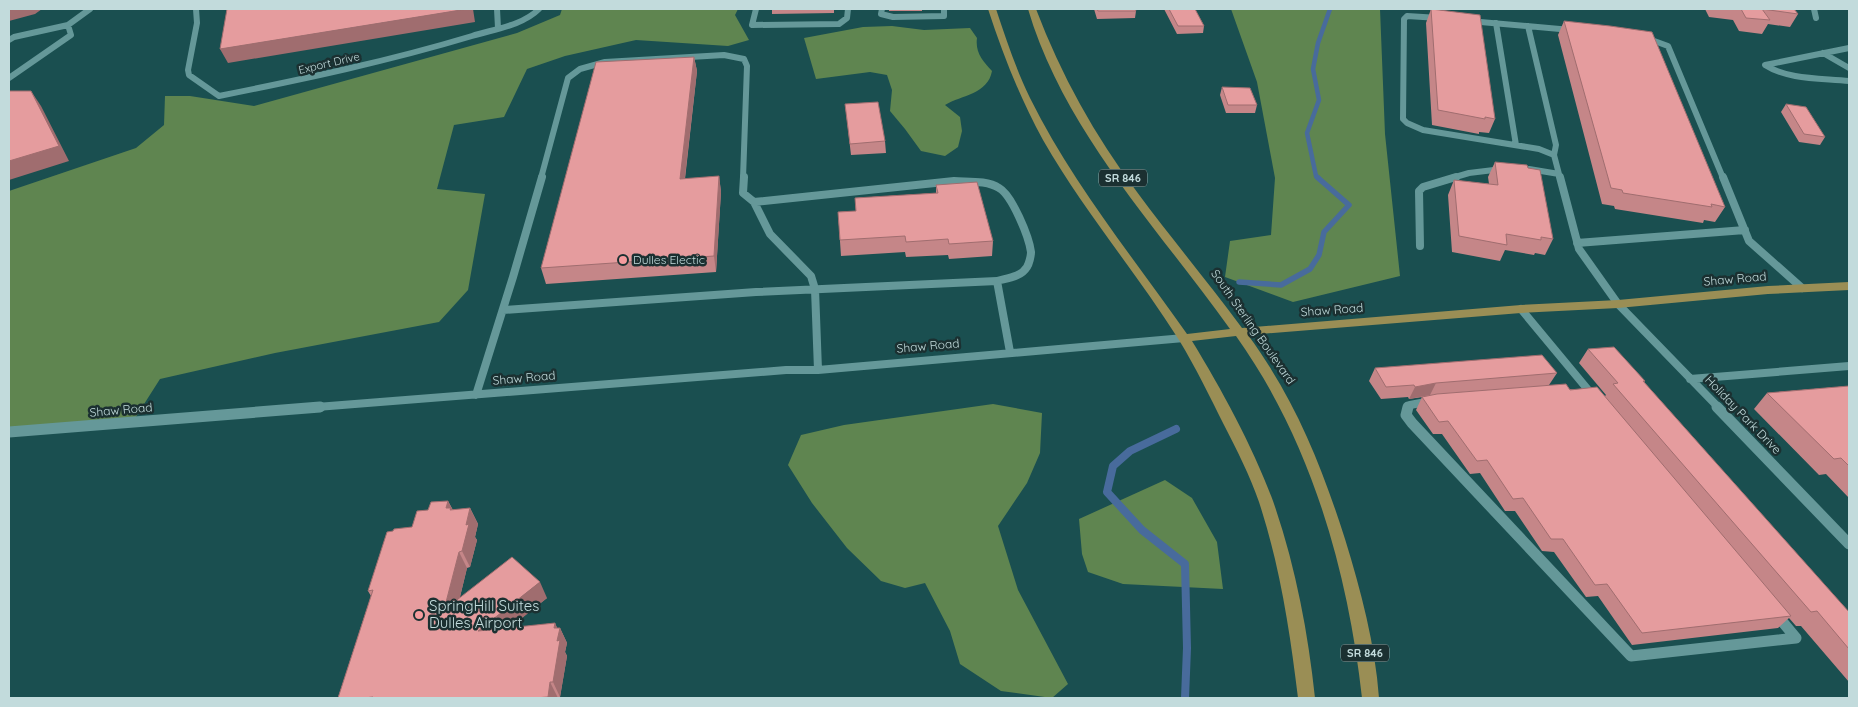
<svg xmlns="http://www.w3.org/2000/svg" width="1858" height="707" viewBox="0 0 1858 707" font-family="Quicksand,sans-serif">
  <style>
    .forest { fill: #5f8550 }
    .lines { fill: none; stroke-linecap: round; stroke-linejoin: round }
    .stream-far2 { stroke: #486b9c; stroke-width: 4.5 }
    .stream-far1 { stroke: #486b9c; stroke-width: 5.5 }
    .stream { stroke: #486b9c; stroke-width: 8 }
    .minor-far2 { stroke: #659899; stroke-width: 6 }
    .minor-far1 { stroke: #659899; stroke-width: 8 }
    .minor { stroke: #659899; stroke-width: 11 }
    .major { fill: #9a8e55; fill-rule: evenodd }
    .wall { fill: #c58688 }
    .shaded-wall { fill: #a06d6f }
    .building { fill: #e59c9e; stroke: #a06d6f }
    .poi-dot { fill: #f59b9e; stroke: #1b3031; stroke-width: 2 }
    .labels { text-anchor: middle; stroke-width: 5; stroke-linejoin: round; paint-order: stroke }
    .far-street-label { font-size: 11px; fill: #c2dbdc; stroke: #1b3031 }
    .shield { fill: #1b3031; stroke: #90a8a9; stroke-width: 1 }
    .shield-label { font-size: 11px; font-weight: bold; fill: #c2dbdc }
    .poi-label { font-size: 12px; fill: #c2dbdc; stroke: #1b3031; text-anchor: start }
    .street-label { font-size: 12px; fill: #c2dbdc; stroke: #1b3031 }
    .near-poi-label { font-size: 15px; fill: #c2dbdc; stroke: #1b3031; text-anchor: start }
  </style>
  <rect width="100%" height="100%" fill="#1a4f50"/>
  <!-- forest -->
  <path class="forest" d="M562,9h176l-3,6 14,25 -21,6 -92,-6 -71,16 -38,13 -23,48 -50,8 -17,64 48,5 -17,96 -29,32 -164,31 -115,26 -28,44 -123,9v-241l127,-43 28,-23 1,-29h25l64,10 263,-73 43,-18z
    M1231,9h149l5,125 15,142 -107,26 -68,-25 5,-36 41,-6 4,-57 -18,-96z
    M892,26l32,4 46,-2 7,10c-2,15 6,23 15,33 -4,23 -30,24 -47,34l15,12 2,14 -4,16 -13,9 -24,-5 -16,-22 -15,-18 2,-21 -5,-15 -17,-3 -54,7 -12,-41 59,-11z
    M993,404l49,9 -2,40 -13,30 -29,43 20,64 50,94 -16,14 -51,-7 -41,-27 -10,-33 -25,-48 -20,5 -24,-7 -34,-33 -35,-45 -24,-38 13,-30 43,-10z
    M1165,480l27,18 25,44 6,47 -100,-5 -35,-12 -6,-18 -3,-35z"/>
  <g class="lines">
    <!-- stream-far2 -->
    <path class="stream-far2" d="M1319,178l-3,-2 -9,-43 12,-33 -6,-31 5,-26 12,-34"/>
    <!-- stream-far1 -->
    <path class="stream-far1" d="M1239,282l42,3 29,-16 9,-14 5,-23 25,-27 -32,-28"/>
    <!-- stream -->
    <path class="stream" d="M1176,429l-46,22 -17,15 -6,26 35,38 43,34 2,84 -2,50"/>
    <!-- minor-far2 -->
    <path class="minor-far2" d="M196,9l1,14 -9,47 1,5 30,21c85,-17 170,-35 253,-60 22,-7 50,-10 67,-27
      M497,9l1,19
      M756,9l-4,16 87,-1 8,-6 1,-9
      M882,9l-1,5 12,3 51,-1v-7
      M1814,9l2,9
      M1439,18l-32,-2 -3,3 -1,100 4,4 16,7 116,19 15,6 6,23
      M1469,21l102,9
      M1496,23l20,122
      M1528,26l28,119 -2,10
      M1646,38l22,8 55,132
      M9,40l5,-3 54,-12
      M1849,48l-84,17c23,15 57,13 84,16
      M1823,53l26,15
      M9,78l62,-43 -3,-10 22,-16
      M1529,169l30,5
      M541,178l27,-100 12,-9 25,-7 119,-7 20,4 3,7 -4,112
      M1452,178l17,-5 33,-4"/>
    <!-- minor-far1 -->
    <path class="minor-far1" d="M744,177l-1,16 11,9 200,-21c14,1 33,-1 45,7 13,7 30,49 32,64 0,4 -2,12 -4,15 -6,10 -19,11 -30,14l13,71
      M1560,177l19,72 39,55 101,104
      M1723,177l26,64 53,47
      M754,202l16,32 41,42 4,13 3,81
      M1577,243l168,-13
      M1420,246l-1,-55 4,-4 33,-10
      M1521,309l73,88
      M503,310l253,-18 241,-11
      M1690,379l159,-13
      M476,395l37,-118 29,-100
      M304,408l482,-38h32l366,-32
      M1407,408l3,-3 21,-4"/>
    <!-- minor -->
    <path class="minor" d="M1408,407l-2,8 6,8 219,233 165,-18 -20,-24
      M1717,407l132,137
      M9,432l311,-25"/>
    <!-- major -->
    <path class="major" d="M988,9h8c10,30 20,60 34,89 42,85 103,159 157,236l43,-5c-72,-101 -166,-198 -202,-320h8c25,66 59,127 101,183 34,46 71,90 105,136l279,-23 97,-5 150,-14 81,-4v8l-81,4 -150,14 -97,5 -273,22c47,64 73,129 97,204 16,52 30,105 34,159h-17c-14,-127 -51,-257 -126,-362l-44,5c30,49 61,106 81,160 22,63 35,130 42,197h-17c-8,-66 -18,-132 -39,-196 -9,-26 -22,-52 -35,-77 -14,-28 -28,-57 -45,-85 -43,-68 -96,-130 -136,-200 -23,-42 -40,-85 -55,-131z"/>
  </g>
  <!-- wall -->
  <path class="wall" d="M772,9h62v4l-62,1z
    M889,9h33v2h-33z
    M1094,9h41l1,2 -1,7 -38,1z
    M1164,9h31l9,17 -1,7 -26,1z
    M1431,9l64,110 -6,14 -10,-1v2l-47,-9 -6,-102z
    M1705,9h89l4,5 -8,13 -22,-3 -6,10 -23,-3 -6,-11 -24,-3z
    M1564,21l161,186 -10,15 -11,-2 -1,3 -88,-14 -1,-3 -12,-2 -44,-169z
    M694,57l3,14 -12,108 34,-3 2,16 -5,80 -170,12 -5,-16z
    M1222,87l35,18 -2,8h-29l-6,-18z
    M845,104l40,37 1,12 -35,2z
    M1786,104l39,33 -5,8 -21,-3 -18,-30z
    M1495,162l58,77 -8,16 -10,-2 -1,2 -29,-5 -5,11 -48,-9 -4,-57 6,-15 35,4 -1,-7z
    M936,185l57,56 -1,15 -43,3 -1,-4 -42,2 -1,-5 -64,4 -3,-44 18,-1 -1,-13 81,-5z
    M1588,349l57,32 -1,1 205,230v70l-48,-56h-5l-7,-8 -11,10 -146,17 -34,-49 -12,1 -32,-45 -12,-1 -27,-40h-10l-25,-38 -10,1 -28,-40h-9l-17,-24 6,-13 14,-2 -27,4 -1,-2 -27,2 -12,-18 6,-13 182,5 -8,12 56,11 1,-1 -27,-32z
    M1849,386v112l-23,-24 -7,1 -65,-66 13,-16z
    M448,501l5,9 17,-2 8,16 -3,13 2,3 -7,27 -3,1 -7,29 87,1 -38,30 46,-5 2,5h3l7,15 -2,9 2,4 -7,41 -2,1h-220l33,-102 -3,-5 25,-60 19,-4 16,-17z"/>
  <!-- shaded-wall -->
  <path class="shaded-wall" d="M9,9h33l-7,5 -26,7z
    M467,9h6l2,13 -247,41 -8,-14z
    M694,57l3,14 -14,123 -3,-15z
    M31,91l10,15 28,55 -60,19v-19z
    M719,176l2,16 -5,80 -2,-16z
    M1436,383l-6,12 -21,4 6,-12z
    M448,501l8,16 -10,-9z
    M470,508l8,16 -3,13 2,3 -7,27 -8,-16 4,-26z
    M459,552l8,16 -14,57 -9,-15z
    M540,582l7,16 -61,49 -8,-16z
    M555,623l4,9 1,-4 7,15 -2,9 2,4 -7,41 -7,-15 1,-54z
    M550,682l8,16h-9l-1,-1z"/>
  <!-- building -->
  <path class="building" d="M227,9h240l-247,40z
    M1097,9h38l1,2h-38z
    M1169,9h26l9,17h-26z
    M1431,9l49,6 15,104 -10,-2v2l-47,-9z
    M1741,9h53l4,5 -36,-5 8,11 -24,-2z
    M1564,21l46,5 42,6 73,175 -14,-3 1,3 -89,-14 -1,-3 -11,-2z
    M694,57l-14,122 39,-3 -5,80 -173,12 55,-206z
    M1222,87l28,1 7,17h-29z
    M9,91h22l28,55 -50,15z
    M878,102l7,39 -35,3 -5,-40z
    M1786,104l20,3 19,30 -21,-3z
    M1495,162l32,3 1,3 12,2 13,69 -12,-2v3l-35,-6 1,11 -48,-9 -5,-56 44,5z
    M977,182l16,59 -44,3 -1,-5 -42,3 -1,-6 -65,4 -2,-28 18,-1 -1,-13 83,-5 -2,-8z
    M1614,347l31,34h-2l206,231v37l-32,-38 -6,1 -198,-228 5,-1 -30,-34z
    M1542,355l15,18 -121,10 -21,4 -1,-2 -28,2 -11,-19z
    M1566,384l4,6 27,-3 194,229 -149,17 -35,-49 -12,1 -32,-46h-12l-28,-41 -10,1 -26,-39 -10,1 -29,-40 -9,1 -17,-25 15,-3z
    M1849,386v80l-8,-8 -7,1 -67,-66z
    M448,501l-2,7h5l-1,2 20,-2 -4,17 3,-1 -7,27 -3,1 -15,58 68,-53 28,25 -62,49 77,-8 -1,5h6l-3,13 3,-1 -7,42h-3l-2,15 -14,1h-161v-1l-9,1h-26l35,-108 -5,1 19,-59 6,-1 1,-2 18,-2 5,-16 11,-1 3,-8z"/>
  <!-- markers -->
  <g class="poi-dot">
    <circle cx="623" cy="260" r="5"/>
    <circle cx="419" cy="615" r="5"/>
  </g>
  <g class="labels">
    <!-- far-street labels -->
    <g class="far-street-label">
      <text transform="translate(329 63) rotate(-13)" y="4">Export Drive</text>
    </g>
    <!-- shield labels -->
    <g class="shield">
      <rect x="1099" y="169.5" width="48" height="17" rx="4"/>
      <rect x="1341" y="644.5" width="48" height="17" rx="4"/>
    </g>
    <g class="shield-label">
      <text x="1123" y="182">SR 846</text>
      <text x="1365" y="657">SR 846</text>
    </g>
    <!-- poi labels -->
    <g class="poi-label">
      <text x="633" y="264">Dulles Electic</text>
    </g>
    <!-- street labels -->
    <g class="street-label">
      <text transform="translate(1735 279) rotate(-5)" y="4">Shaw Road</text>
      <text transform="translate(1332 310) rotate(-4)" y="4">Shaw Road</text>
      <text transform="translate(1253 327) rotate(55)" y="4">South Sterling Boulevard</text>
      <text transform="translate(928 346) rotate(-5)" y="4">Shaw Road</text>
      <text transform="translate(524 378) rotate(-5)" y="4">Shaw Road</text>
      <text transform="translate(121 410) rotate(-5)" y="4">Shaw Road</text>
      <text transform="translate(1743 415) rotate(46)" y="4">Holiday Park Drive</text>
    </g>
    <!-- near-poi labels -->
    <g class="near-poi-label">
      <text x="429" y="611">SpringHill Suites<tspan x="429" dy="17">Dulles Airport</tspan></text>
    </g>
  </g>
  <!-- border -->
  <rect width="1858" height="707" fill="none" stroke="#c2dbdc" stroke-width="20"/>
</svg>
